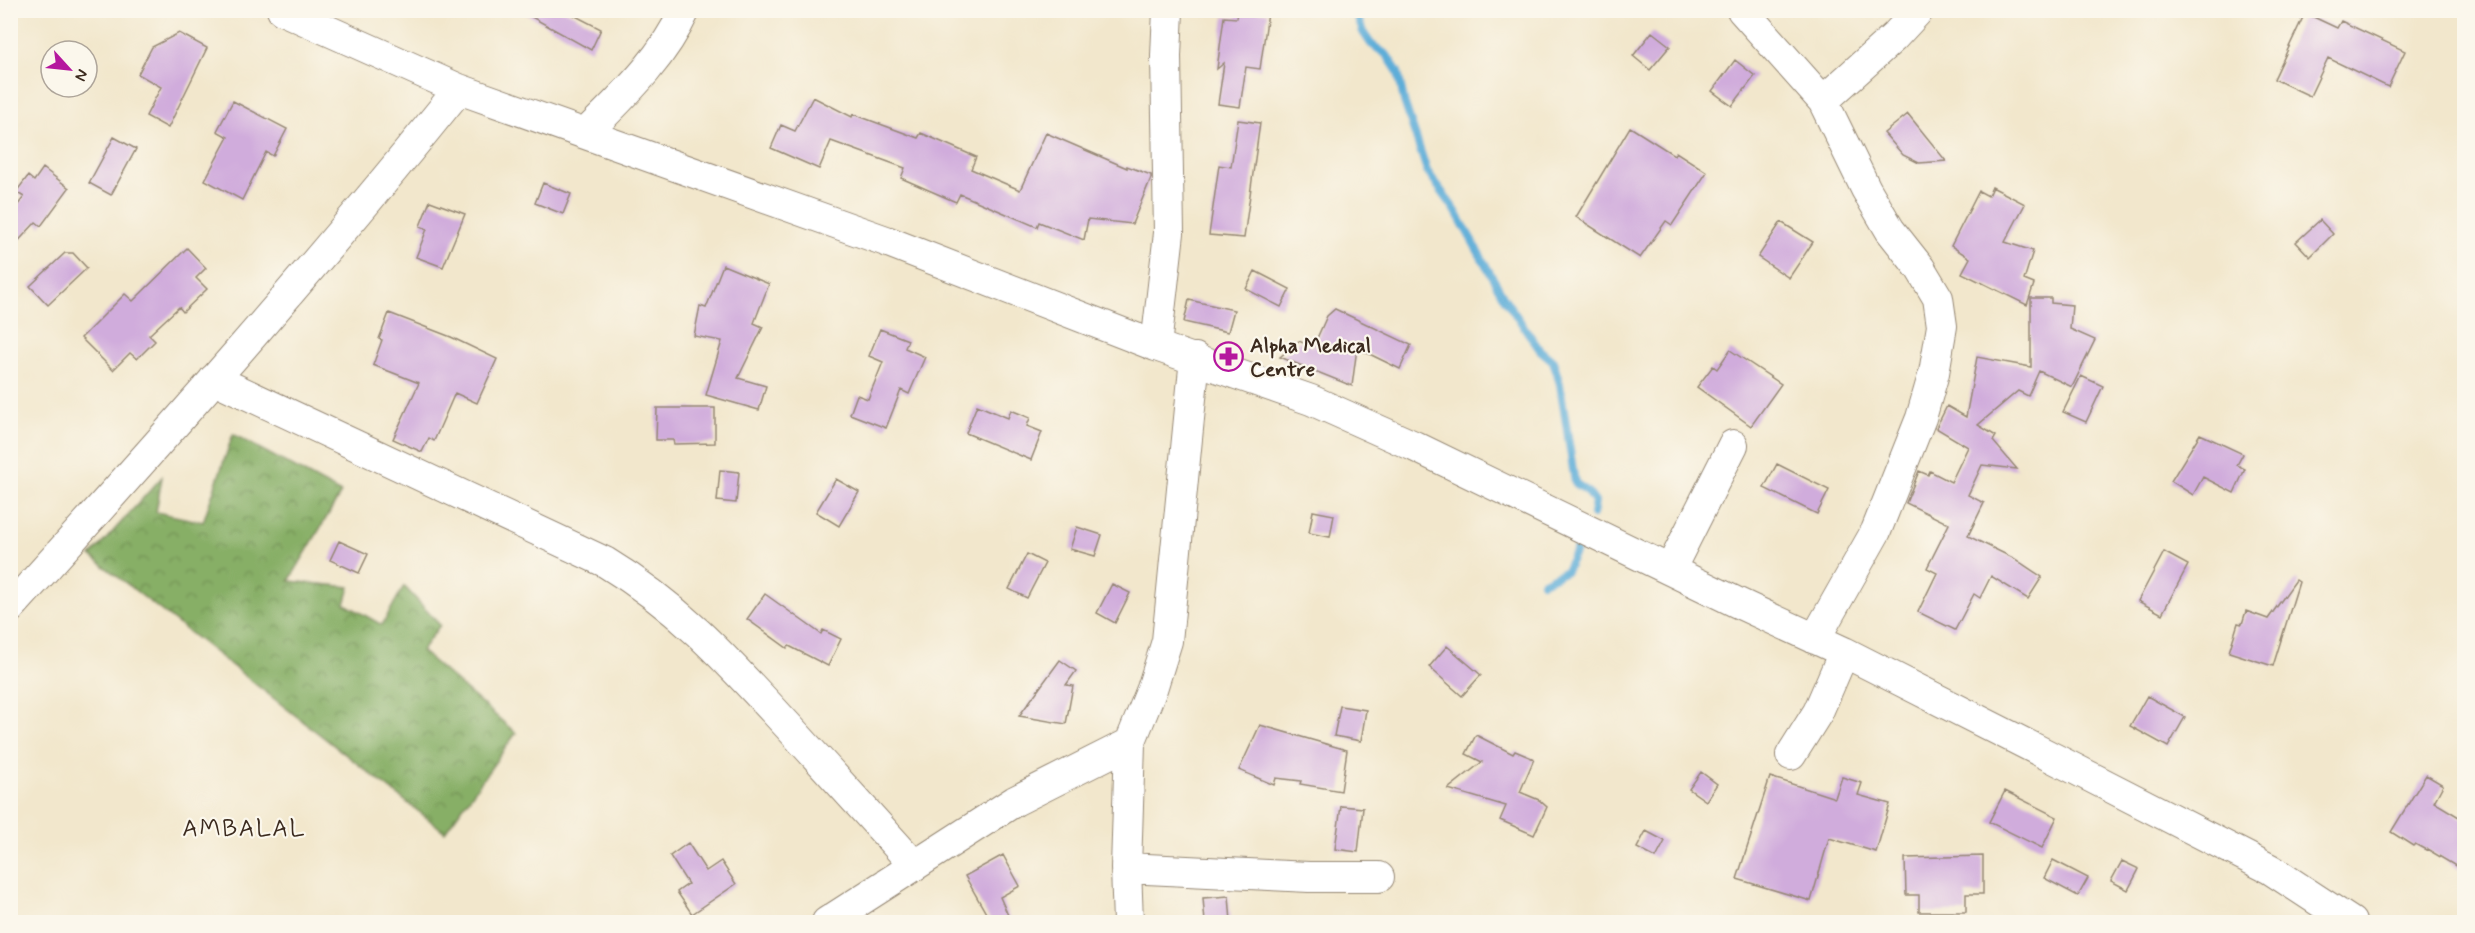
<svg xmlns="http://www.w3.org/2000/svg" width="2475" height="933" viewBox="0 0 2475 933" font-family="Mynerve,sans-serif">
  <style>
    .forest { fill: url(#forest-crowns); stroke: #616c42; stroke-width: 1.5 }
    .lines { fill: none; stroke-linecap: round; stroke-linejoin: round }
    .stream { stroke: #5dadd8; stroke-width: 8 }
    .building { fill: #d0acdc }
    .street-casing { stroke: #968875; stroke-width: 32 }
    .street { stroke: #fff; stroke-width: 30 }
    .labels { text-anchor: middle; stroke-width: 4.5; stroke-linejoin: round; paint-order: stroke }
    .poi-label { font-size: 21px; font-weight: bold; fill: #3b2a1e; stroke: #fbf7ec; text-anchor: start }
    .quarter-label { font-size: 24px; letter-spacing: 1.5px; fill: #3b2a1e; stroke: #fbf7ec }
  </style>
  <defs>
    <pattern id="forest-crowns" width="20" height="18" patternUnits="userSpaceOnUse" patternTransform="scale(1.5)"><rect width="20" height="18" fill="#87af66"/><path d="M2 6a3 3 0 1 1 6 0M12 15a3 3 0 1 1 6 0" fill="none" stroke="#708f53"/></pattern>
  </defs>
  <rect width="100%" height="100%" fill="#fbf7ec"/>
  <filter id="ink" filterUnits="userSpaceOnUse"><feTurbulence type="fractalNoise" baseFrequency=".0167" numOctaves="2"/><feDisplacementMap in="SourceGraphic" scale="12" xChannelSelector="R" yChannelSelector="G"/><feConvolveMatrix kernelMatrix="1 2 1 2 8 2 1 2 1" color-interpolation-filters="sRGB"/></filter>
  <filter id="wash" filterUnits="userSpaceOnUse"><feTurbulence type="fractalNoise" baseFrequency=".008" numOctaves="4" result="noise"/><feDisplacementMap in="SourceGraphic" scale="24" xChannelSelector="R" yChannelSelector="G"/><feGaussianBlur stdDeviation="1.35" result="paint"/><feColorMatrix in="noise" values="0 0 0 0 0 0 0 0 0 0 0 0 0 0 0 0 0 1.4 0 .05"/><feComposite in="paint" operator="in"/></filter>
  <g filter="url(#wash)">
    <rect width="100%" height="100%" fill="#f2e7cc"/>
    <!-- forest -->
    <path class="forest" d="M233,434l108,59 -52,88 61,6 -5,17 37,21 22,-39 36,39 -19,26 95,82 -71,99 -354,-276 71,-79 -6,35 47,10z"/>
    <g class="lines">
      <!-- stream -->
      <path class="stream" d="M1355,10l8,22 8,12 16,11 11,17 6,29 23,70 28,39 49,88 36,52 13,11 7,23 15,99 12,8 8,11 -2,12
        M1543,582l23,-11 10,-21"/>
    </g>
    <g id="blocks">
      <!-- building -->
      <path class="building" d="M519,10h45l37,19 -10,21z
        M1238,10l30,3 -8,56 -14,-2 -6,40 -22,-3 6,-41 -7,6 7,-52 13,1z
        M2305,13l32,15 4,-7 64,30 -17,36 -60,-29 -18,38 -36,-17z
        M1652,32l18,14 -20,24 -17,-14z
        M179,33l28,15 -39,80 -22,-12 15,-29 -23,-13 14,-27z
        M1735,60l20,16 -23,30 -20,-15z
        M813,97l39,20 1,-3 65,24 3,-5 55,24 -5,12 49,21 26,-57 81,35v-2l24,9v3l-19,46 -44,-5 -4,21 -45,-18 -2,5 -77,-33 -4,8 -55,-24 4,-10 -74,-27 -12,28 -48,-21 10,-23 14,6z
        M233,101l54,28 -14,27 -7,-4 -24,48 -37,-20 23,-43 -11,-6z
        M1908,114l38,47 -27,2 -16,-8 -19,-22z
        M1238,120l22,3 -16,115 -35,-3 10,-70 12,2z
        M1630,127l44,28 2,-3 31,20 -35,53 -6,-4 -26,37 -64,-41z
        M114,137l22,12 -25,46 -22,-12z
        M43,168l26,20 -28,38 -5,-4 -26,28v-35l14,-18 -8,-5 12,-16 6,5z
        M543,183l28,11 -8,20 -28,-11z
        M1992,187l33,17 -20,38 28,9 -9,29 10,4 -7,21 -65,-32 8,-15 -19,-12 28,-55 9,5z
        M430,201l35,13 -22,53 -27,-10 11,-28 -7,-3z
        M2320,220l13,14 -23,23 -14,-15z
        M1781,222l32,20 -24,36 -31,-21z
        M187,248l19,20 -10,10 11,11 -24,23 -4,-5 -30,28 6,6 -18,18 -7,-6 -17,17 -32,-32 44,-44 8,7z
        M65,253h8l14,15 -39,37 -18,-19z
        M723,265l46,19 -15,39 9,4 -25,51 28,8 -7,24 -53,-15 16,-54 -28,-5 6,-30 6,2z
        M1255,271l35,18 -9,18 -35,-18z
        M2031,298h20v5l21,2 -2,24 25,11 -23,47 -33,-16 -11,25 -10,-5 -40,34 18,11 -3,5 24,28 -35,-4 -14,30 16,8 -16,33 47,23 27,18 -14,22 -37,-23 -11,22 -6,-4 -19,36 -37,-18 19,-39 -10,-5 22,-44 -43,-21 13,-32 9,4 2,-4 21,11 17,-35 -32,-19 11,-22 19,11 11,-60 54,10z
        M1189,300l45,10 -6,22 -44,-10z
        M1335,309l76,36 -11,24 -43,-21 -5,38 -72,-29 19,-16 14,6 14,-31z
        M389,313l62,24 46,22 -20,44 -22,-10 -21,48 -5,-3 -7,14 -29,-13 26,-56 -46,-18 9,-25 -3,-1z
        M880,329l28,11 -3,8 20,9 -16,37 -8,-4 -15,38 -36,-14 7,-19 11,4 15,-37 -14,-6z
        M1730,350l51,34 -30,42 -54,-39 16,-21 4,3z
        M2081,376l22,10 -17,36 -23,-10z
        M977,405l31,13 3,-8 19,8 -3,8 15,6 -11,28 -65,-27z
        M657,408h58v35l-41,1 -1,-4h-17z
        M2200,434l43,20 -6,11 8,4 -11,24 -31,-16 -10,18 -22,-14z
        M1777,464l52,26 -12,24 -53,-26z
        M720,470l19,2 -3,31 -19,-2z
        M836,479l23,13 -20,34 -23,-14z
        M1313,511l21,4 -4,22 -21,-4z
        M1077,527l25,8 -7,21 -25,-7z
        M339,541l29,13 -9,19 -29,-13z
        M2164,552l24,13 -26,49 -24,-13z
        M1027,554l18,9 -18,35 -18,-9z
        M2296,580l3,2 -26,84 -44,-14 9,-29 4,1 4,-13 22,8z
        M1112,584l18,9 -15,30 -18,-10z
        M765,594l56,40 2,-4 18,9 -13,27 -39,-20 -2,2 -40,-29z
        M1447,646l34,29 -19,21 -33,-29z
        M1060,660l16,11 -10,14 7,1 -7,38 -47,-8z
        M2147,696l38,21 -17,30 -38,-21z
        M1340,706l26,4 -5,31 -27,-5z
        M1260,725l87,25 -6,41 -41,-7 1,-3 -25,-3 -2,7 -35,-15z
        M1476,735l37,19 2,-3 19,8 -14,33 19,8 8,7 -13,28 -34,-15 6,-14 -58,-17 34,-27 -16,-8z
        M1701,772l16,12 -11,17 -17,-12z
        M2426,775l17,10 -9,17 30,18v51l-37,-22 -1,1 -11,-6 -2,2 -22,-14z
        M1770,777l65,21 7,-21 20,6 -4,12 32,9 -14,48 -47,-14 -18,63 -74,-22z
        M2005,791l52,26 -15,31 -53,-26z
        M1341,806l22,2 -5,44 -23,-3z
        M1646,831l19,10 -9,17 -19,-10z
        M688,843l18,28 15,-10 15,23 -44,30 -15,-22 11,-8 -18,-28z
        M1003,855l17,31 -20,11 11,25h-20l-26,-46z
        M1983,856v38h-17v18h-47v-17h-13l-1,-37z
        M2053,860l35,18 -10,18 -34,-18z
        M2122,861l17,8 -11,21 -17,-9z
        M1229,896l2,26h-26l-2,-24z"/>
    </g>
  </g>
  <g filter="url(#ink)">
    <use href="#blocks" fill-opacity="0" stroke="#968875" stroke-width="1.5"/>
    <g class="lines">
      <defs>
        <path id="street" d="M282,10l177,79 427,152 270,105 155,54 103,46 324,157 106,49 231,117 195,100 81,53
          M1742,10l81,91 43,88 24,41 30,38 18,30 4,28 -8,47 -13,45 -45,113 -61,108
          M1823,101l71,-64 25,-27
          M586,133c38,-38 76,-73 99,-123
          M1156,346l13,-113 -3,-177 2,-46
          M214,379l391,183c76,46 123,99 183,164 42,46 84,92 126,139
          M1671,568l62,-123
          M10,608c154,-170 306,-341 449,-519
          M1791,755l27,-43 26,-60
          M1126,868l183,9h70
          M827,922l188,-121 115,-58 22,-54 15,-48 28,-283
          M1128,922l-2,-54 4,-125"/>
      </defs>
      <!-- street casing -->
      <use href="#street" class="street-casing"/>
      <!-- street -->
      <use href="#street" class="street"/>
    </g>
  </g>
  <!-- icons -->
  <defs>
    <symbol id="pharmacy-ring" viewBox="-11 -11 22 22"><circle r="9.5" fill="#fbf7ec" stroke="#b5179e" stroke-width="1.5"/><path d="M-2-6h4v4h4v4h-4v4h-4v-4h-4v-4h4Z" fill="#b5179e"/></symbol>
  </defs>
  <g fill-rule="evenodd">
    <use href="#pharmacy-ring" x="1212" y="340" width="33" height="33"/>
  </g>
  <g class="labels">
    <!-- poi labels -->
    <g class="poi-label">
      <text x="1250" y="352">Alpha Medical<tspan x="1250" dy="24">Centre</tspan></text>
    </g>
    <!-- quarter labels -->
    <g class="quarter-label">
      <text x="244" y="836">AMBALAL</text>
    </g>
  </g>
  <!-- margin -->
  <rect width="2475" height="933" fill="none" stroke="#fbf7ec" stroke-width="36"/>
  <!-- north arrow -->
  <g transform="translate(69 69) rotate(117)"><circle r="28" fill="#fbf7ec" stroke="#aea59a" stroke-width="1.5"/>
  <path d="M0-4.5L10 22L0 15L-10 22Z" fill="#b5179e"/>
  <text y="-9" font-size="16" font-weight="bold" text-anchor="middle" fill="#3b2a1e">N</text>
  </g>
</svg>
